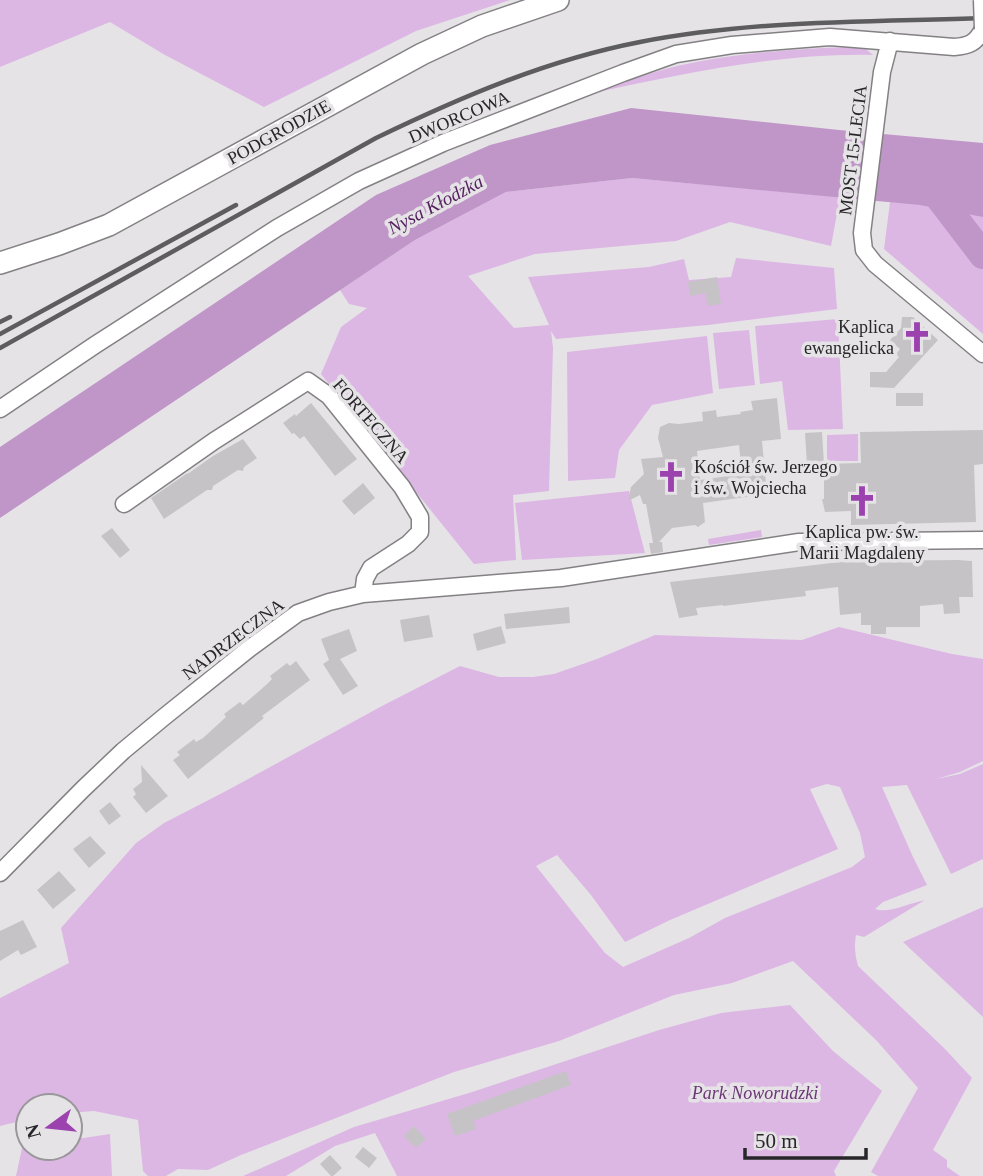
<svg xmlns="http://www.w3.org/2000/svg" width="983" height="1176" viewBox="0 0 983 1176" font-family="'Times New Roman',serif">
  <style>
    .green { fill: #dcb7e4; fill-rule: evenodd }
    .water { fill: #c096c9 }
    .lines { fill: none; stroke-linecap: round; stroke-linejoin: round }
    .river { stroke: #c096c9; stroke-width: 28 }
    .building { fill: #c6c3c7; fill-rule: evenodd }
    .minor-casing { stroke: #848185; stroke-width: 19 }
    .secondary-casing { stroke: #848185; stroke-width: 24 }
    .minor { stroke: #fff; stroke-width: 16 }
    .secondary { stroke: #fff; stroke-width: 21 }
    .rail { stroke: #5d5c5e; stroke-width: 4.5 }
    .minor-bridge-casing { stroke: #848185; stroke-width: 19; stroke-linecap: butt }
    .minor-bridge { stroke: #fff; stroke-width: 16 }
    .labels { text-anchor: middle; stroke-width: 7; stroke-linejoin: round; paint-order: stroke }
    .street-label { font-size: 18px; fill: #272628; stroke: #e6e3e7 }
    .poi-label { font-size: 18px; fill: #272628; stroke: #e6e3e7; text-anchor: end }
    .park-label { font-size: 18px; font-style: italic; fill: #6b3676; stroke: #e6e3e7 }
    .water-label { font-size: 19px; font-style: italic; fill: #531f5e; stroke: #e6e3e7 }
  </style>
  <rect width="100%" height="100%" fill="#e6e3e7"/>
  <!-- green -->
  <path class="green" d="M0,0h510l-94,31 -152,76 -99,-52 -55,-33 -110,45z
    M849,47l17,2 7,6c-94,-2 -187,18 -279,38 27,-10 55,-20 83,-27 57,-13 115,-17 172,-19z
    M632,178l208,19 -9,49 -101,-24 -54,19 -141,13 -67,22 46,52 35,-3 -21,-48 121,-10 35,-8 5,21 42,-3 5,-19 98,10 3,41 -129,16 -152,14 -5,-8 2,17 -4,143 -36,4 3,65 -42,4 -153,-190 20,-47 26,-19 -18,-4 -9,-14 75,-50 91,-48z
    M890,202l93,5v127l-99,-85z
    M838,319l5,110 -55,1 -6,-49 -22,3 -5,-58z
    M749,330l6,55 -36,4 -6,-56z
    M707,336l6,57 -61,12 -33,45 -4,28 -47,3 -1,-129z
    M858,434v27h-31v-26z
    M629,491l16,62 -123,7 -7,-57z
    M761,530l1,7 -53,8 -1,-6z
    M839,627l113,27 31,5v102l-23,11 -24,7 24,-5 23,-10v95l-32,15 -44,-89 -25,2 31,70 14,28 -44,17 -8,7c14,5 34,-6 50,-9l-61,37 -8,-2c-2,11 -1,20 2,31l86,82 28,30 -39,72 14,10v7l13,9h-82l-7,-4 47,-84 -41,-47 -84,-80 -61,22 -58,12 -115,46 -105,31 -213,83 -33,15 -30,-1 -12,7h-18l-5,-5 -5,-51 -44,-9 -24,2v-7h-42v13l-28,7v-128l69,-35 -8,-35 75,-85 28,-20 62,-32 156,-85 78,-40 39,11h34l21,-3 43,-15 58,-24 147,5zM827,784l13,3 20,46 5,24 -13,10 -127,51 -36,20 -66,29 -18,-14 -69,-87 21,-11 34,40 34,47 45,-22 168,-71 -28,-60z
    M983,907v110l-80,-75z
    M790,1005l43,46 49,40 -48,80 2,5h-439l-22,-43 -40,13 -49,30h-43l111,-49 115,-34 190,-63 62,-17z
    M110,1134l2,42h-96l6,-28h48v-8z"/>
  <!-- water -->
  <path class="water" d="M631,108l208,22 144,13v74l-63,-12 -288,-27 -126,14 -91,48 -415,278v-71l376,-252 114,-50z"/>
  <g class="lines">
    <!-- river -->
    <path class="river" d="M928,183l55,72"/>
  </g>
  <!-- building -->
  <path class="building" d="M717,277l4,27 -13,2 -3,-13 -15,3 -2,-14z
    M902,317h11l25,23 -44,48 -24,-1v-15h16l13,-15 -3,-3 4,-5 -10,-9 11,-12z
    M896,393h27v13h-27z
    M777,398l4,41 -19,2 5,53 -64,9 2,19 -7,5 -3,-2 -23,3 -13,14h3l1,10 -12,2 -2,-11h4l-7,-39h-3l-3,-9 -12,6 3,-14 13,-13 -3,-15 22,-2 -5,-19 2,-11 9,-4 10,1 24,-3 -1,-9 14,-2 1,7 24,-3 -1,-2 13,-2 -2,-9zM739,445l3,29 -42,6 -3,-29z
    M311,403l46,56 -22,17 -31,-40 -4,3 -6,-6 -2,1 -9,-11 12,-9 1,2z
    M983,430v34l-9,1 2,57 -125,3v-14l-26,1 -3,-13h2v-35l37,-1 -1,-31z
    M822,432l2,32 -17,1 -2,-32z
    M243,439l14,19 -13,9 -1,4 -5,-1 -25,16 -1,4h-5l-43,29 -13,-21 35,-24 3,-1 24,-17z
    M363,483l12,15 -21,17 -12,-14z
    M112,528l18,22 -10,8 -19,-22z
    M958,560l14,1 1,36h-14l1,16 -16,1 -1,-10 -23,2v21h-34v7h-15v-9h-10v-12l-21,2 -2,-28 -33,4 1,5 -83,10v-1l-27,3 2,7 -19,3 -9,-36 178,-21z
    M569,607l1,16 -64,6 -2,-15z
    M429,615l4,22 -29,5 -4,-22z
    M501,626l5,17 -29,8 -4,-17z
    M349,629l8,22 -17,8 18,27 -15,9 -20,-31 6,-4 -8,-21z
    M296,661l14,19 -48,36 2,2 -76,61 -15,-19 7,-5 -3,-3 17,-13 2,3 7,-4 23,-21 -2,-3 16,-12 3,3 23,-20 6,-6 -2,-3 17,-13 3,3z
    M141,765l27,31 -22,17 -13,-16 3,-3 -3,-5 9,-7z
    M110,802l11,14 -12,9 -10,-14z
    M90,836l16,17 -17,15 -16,-19z
    M59,871l17,19 -23,19 -16,-19z
    M23,920l14,27 -16,8 -3,-5 -18,11v-30z
    M566,1071l5,14 -98,36 3,8 -21,7 -8,-22z
    M414,1126l12,13 -10,9 -12,-12z
    M363,1147l14,11 -8,10 -14,-11z
    M330,1155l12,13 -9,8h-2l-11,-12z"/>
  <g class="lines">
    <defs>
      <path id="minor" d="M890,41l-8,31 -20,161 2,17 11,14 108,90
        M0,409l95,-64 182,-117 82,-47 84,-38 180,-70 53,-19 56,-9 98,-8 124,10c15,-1 22,-4 29,-18
        M124,504l90,-63 94,-60 21,15 73,91 18,30v15l-12,12 -37,24 -6,11 -2,15
        M0,873l83,-84 40,-38 41,-34 86,-69 48,-35 31,-11 34,-8 198,-16 238,-36 184,-2"/>
      <path id="secondary" d="M0,263l59,-19 50,-19 313,-171 60,-28 76,-26"/>
    </defs>
    <!-- minor casing -->
    <use href="#minor" class="minor-casing"/>
    <!-- secondary casing -->
    <use href="#secondary" class="secondary-casing"/>
    <!-- minor -->
    <use href="#minor" class="minor"/>
    <!-- secondary -->
    <use href="#secondary" class="secondary"/>
    <!-- rail -->
    <path class="rail" d="M0,322l10,-5
      M0,334l236,-129
      M0,348l376,-210c85,-41 171,-78 264,-96 113,-22 228,-20 343,-24"/>
    <defs>
      <path id="minor-bridge" d="M982,0l1,29"/>
    </defs>
    <!-- minor-bridge casing -->
    <use href="#minor-bridge" class="minor-bridge-casing"/>
    <!-- minor-bridge -->
    <use href="#minor-bridge" class="minor-bridge"/>
  </g>
  <!-- icons -->
  <defs>
    <symbol id="church-bare" viewBox="-9 -9 18 18"><path d="M-1.2-6h2.4v3.5h3.3v2.4h-3.3V6h-2.4V-.1h-3.3v-2.4h3.3Z" fill="#9b42ae" stroke="#e6e3e7" stroke-width="2.5" paint-order="stroke"/></symbol>
  </defs>
  <g fill-rule="evenodd">
    <use href="#church-bare" x="895" y="315" width="44" height="44"/>
    <use href="#church-bare" x="649" y="455" width="44" height="44"/>
    <use href="#church-bare" x="840" y="479" width="44" height="44"/>
  </g>
  <g class="labels">
    <!-- street labels -->
    <g class="street-label">
      <text transform="translate(459 117) rotate(-23)" y="6">DWORCOWA</text>
      <text transform="translate(279 132) rotate(-29)" y="6">PODGRODZIE</text>
      <text transform="translate(853 150) rotate(-83)" y="6">MOST 15-LECIA</text>
      <text transform="translate(371 421) rotate(49)" y="6">FORTECZNA</text>
      <text transform="translate(233 639) rotate(-37)" y="6">NADRZECZNA</text>
    </g>
    <!-- poi labels -->
    <g class="poi-label">
      <text x="894" y="333">Kaplica<tspan x="894" dy="21">ewangelicka</tspan></text>
      <text x="694" y="473" text-anchor="start">Kościół św. Jerzego<tspan x="694" dy="21">i św. Wojciecha</tspan></text>
      <text x="862" y="538" text-anchor="middle">Kaplica pw. św.<tspan x="862" dy="21">Marii Magdaleny</tspan></text>
    </g>
    <!-- park labels -->
    <g class="park-label">
      <text x="755" y="1099">Park Noworudzki</text>
    </g>
    <!-- water labels -->
    <g class="water-label">
      <text transform="translate(435 204) rotate(-28)" y="7">Nysa Kłodzka</text>
    </g>
  </g>
  <!-- north arrow -->
  <g transform="translate(49 1127) rotate(255)"><circle r="33" fill="#e6e3e7" stroke="#9a979b" stroke-width="2"/>
  <path d="M0-5L12 26L0 18L-12 26Z" fill="#9b42ae"/>
  <text y="-10" font-size="19" font-weight="bold" text-anchor="middle" fill="#272628">N</text>
  </g>
  <!-- scale -->
  <path d="M745 1148v10h121v-10" fill="none" stroke="#272628" stroke-width="3.5"/>
  <text x="755" y="1148" font-size="21" fill="#272628" stroke="#e6e3e7" stroke-width="5" paint-order="stroke">50 m</text>
</svg>
